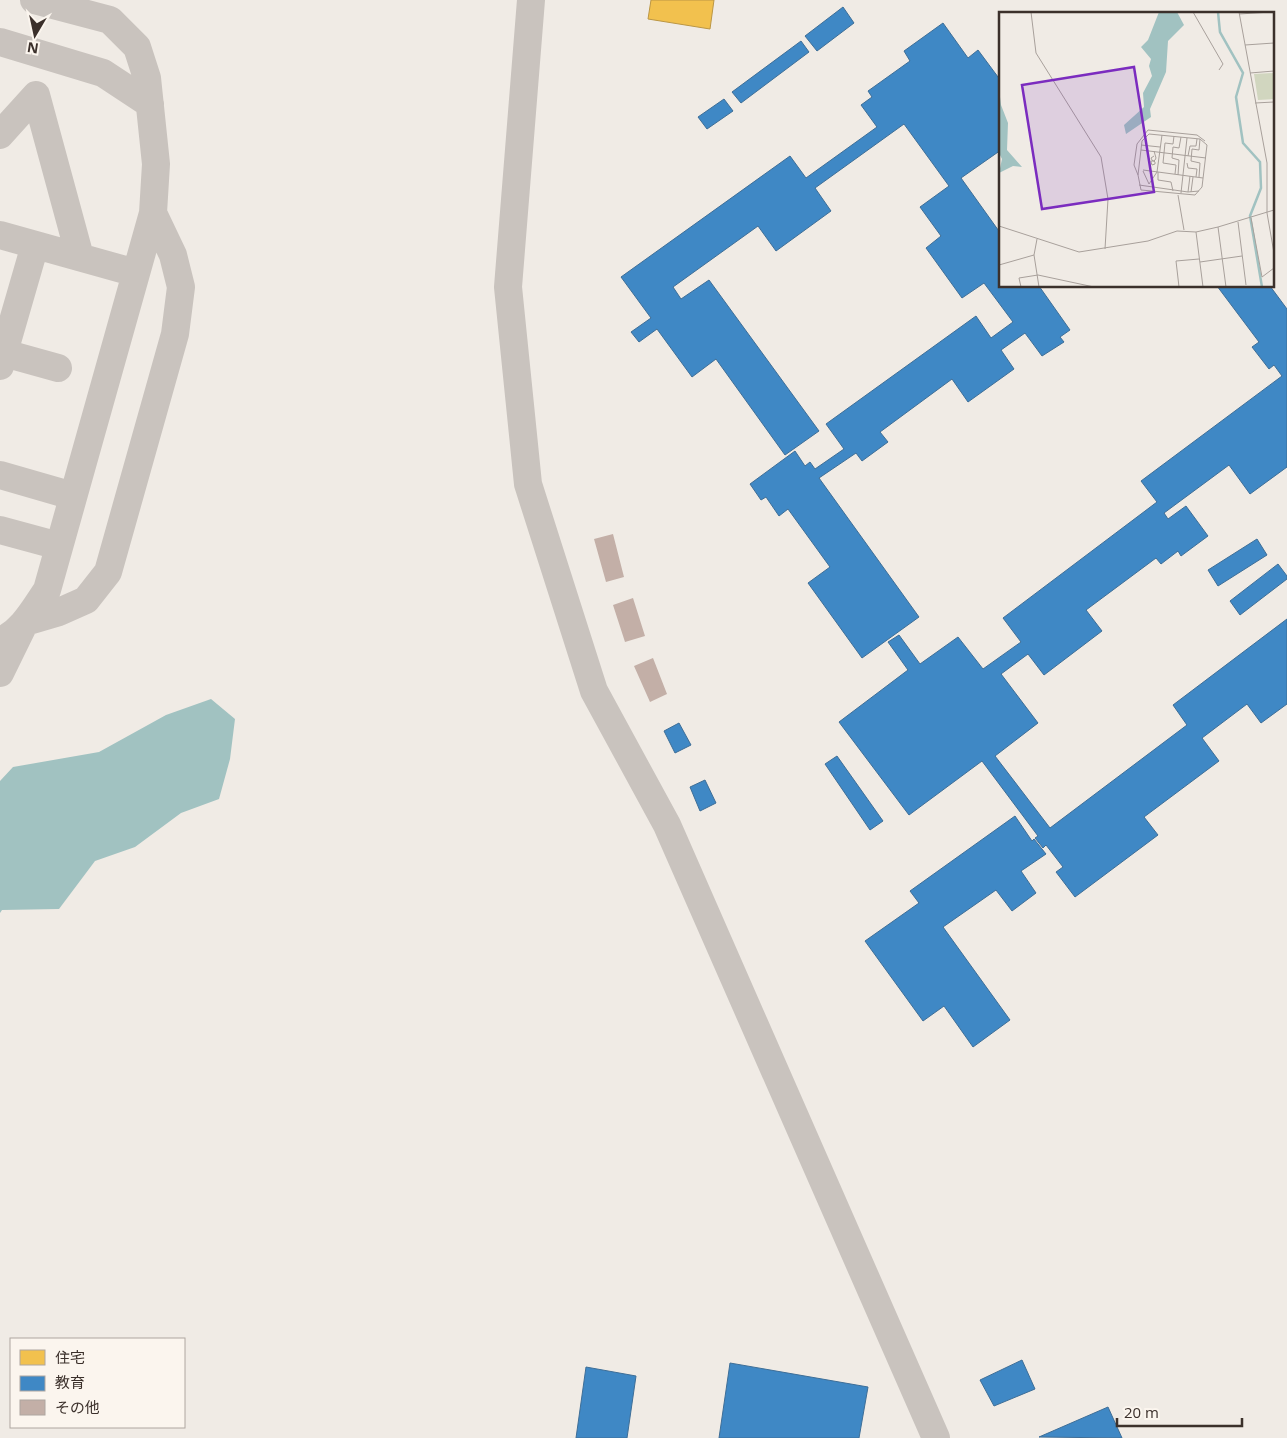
<svg xmlns="http://www.w3.org/2000/svg" width="1287" height="1438" viewBox="0 0 1287 1438" font-family="'Open Sans','Noto Sans JP',sans-serif">
  <style>
    .water { fill: #a1c2c1 }
    .homes { fill: #f2c14e; stroke: #bb9644 }
    .schools { fill: #3f88c5; stroke: #3e6e97 }
    .building { fill: #c3afa7 }
    .lines { fill: none; stroke-linecap: round; stroke-linejoin: round }
    .minor { stroke: #c9c3be; stroke-width: 28 }
    .inset-river { fill: none; stroke: #a1c2c1; stroke-width: 2.5 }
    .inset-road { fill: none; stroke: #a8a09b; stroke-width: 1 }
    .view { fill: #7b2cbf; fill-opacity: 0.15; stroke: #7b2cbf; stroke-width: 2.5 }
    .inset-edge { fill: none; stroke: #3b302b; stroke-width: 2.5 }
  </style>
  <rect width="100%" height="100%" fill="#f0ebe5"/>
  <!-- water -->
  <path class="water" d="M211,699l24,20 -5,40 -11,40 -38,14 -46,34 -40,14 -36,48 -57,1 -2,3v-132l13,-14 86,-15 67,-37z"/>
  <!-- homes -->
  <path class="homes" d="M651,0h63l-4,29 -62,-10z"/>
  <!-- schools -->
  <path class="schools" d="M843,7l11,16 -37,28 -12,-15z
    M943,23l25,35 10,-8 23,31v17l-2,1 2,2v49l-40,28 40,56v52h38l31,44 -10,7 4,5 -22,14 -17,-23 -24,17 13,19 -46,33 -16,-23 -72,53 8,10 -26,19 -6,-8 -37,25 100,139 -57,41 -54,-75 22,-16 -42,-58 -9,7 -13,-19 -5,3 -11,-16 45,-33 10,15 5,-4 5,7 29,-20 -18,-25 150,-108 15,22 22,-16 -29,-39 -22,15 -36,-50 15,-12 -21,-29 29,-21 -45,-62 -89,64 16,23 -55,40 -18,-25 -85,61 8,12 28,-19 110,151 -34,24 -69,-96 -24,18 -35,-48 -18,13 -8,-10 20,-14 -30,-41 169,-121 16,22 71,-51 -16,-22 11,-8 -4,-6 42,-30 -6,-10z
    M801,41l8,11 -68,51 -9,-11z
    M724,99l9,12 -26,18 -9,-12z
    M1217,286h53l17,23v158l-37,27 -21,-29 -65,48 4,6 18,-13 22,30 -27,20 -3,-5 -17,13 -5,-6 -70,52 16,21 -58,44 -16,-21 -27,20 37,49 -43,33 55,72 137,-103 -14,-20 114,-86v85l-26,19 -14,-19 -45,34 17,23 -75,56 14,18 -83,62 -19,-25 7,-5 -17,-22 -3,3 -8,-10 3,-2 -56,-75 -73,54 -70,-93 69,-52 -20,-28 11,-7 21,29 38,-27 25,32 38,-27 -18,-24 154,-116 -16,-21 141,-105 -8,-11 -5,4 -17,-22 7,-5z
    M1257,539l10,16 -49,31 -10,-16z
    M1278,564l9,12v3l-47,36 -10,-14z
    M679,723l12,22 -16,8 -11,-22z
    M837,756l46,65 -13,9 -45,-66z
    M705,780l11,23 -16,8 -10,-24z
    M1015,816l17,25 2,-2 12,15 -25,17 15,22 -24,18 -16,-21 -53,37 67,93 -37,27 -29,-41 -21,15 -58,-80 54,-38 -9,-12z
    M1022,1360l13,29 -41,17 -14,-26z
    M730,1363l138,24 -9,51h-140z
    M586,1367l50,9 -9,62h-51z
    M1108,1407l14,31 -83,-1z"/>
  <!-- building -->
  <path class="building" d="M613,534l11,43 -18,5 -12,-43z
    M633,598l12,38 -20,6 -12,-37z
    M653,658l14,36 -17,8 -16,-36z"/>
  <g class="lines">
    <!-- minor -->
    <path class="minor" d="M531,0l-23,287 20,197 66,207 73,134 269,613
      M0,42l103,31 47,31
      M0,135l36,-40 44,162
      M0,235l136,38
      M4,353l54,15
      M0,366l35,-121
      M0,475l73,21
      M0,530l59,16
      M0,641c22,-9 34,-32 47,-51l106,-377 3,-49 -9,-86 -10,-31 -27,-27 -76,-20
      M0,673l25,-51 34,-10 27,-12 22,-28 67,-238 6,-47 -8,-32 -20,-42"/>
  </g>
  <!-- overview -->
  <g transform="translate(999 12)">
    <rect width="275" height="275" fill="#f0ebe5"/>
    <path d="M275,61v26l-16,1 -4,-26z" fill="#d1d6bf"/>
    <path d="M160,0h18l7,13 -16,16 -2,31 -16,37 1,8 -25,17 -2,-9 20,-18 -1,-14 9,-17 -3,-10 2,-7 -10,-12 7,-7zM0,77l2,16 7,18 -1,27 15,17 -9,-1 -14,7 3,-14 -3,-6z" fill="#a1c2c1"/>
    <path class="inset-river" d="M219,0l2,20 23,41 -7,24 7,46 17,19 1,26 -11,28 12,71"/>
    <path class="inset-road" d="M32,0l5,41 65,104 7,42 -3,50M194,0l30,52 -4,6M240,0l28,151v50l7,40M240,2l32,-2M246,33l29,-2M251,61l24,-2M256,91l19,-1M150,122l51,5 7,6 -5,42 -7,8 -54,-5 -3,-15 4,-34zM175,124l-1,8 -8,-1 -2,20 13,2 -1,9M142,133l19,2M142,138l65,8M155,144l-3,2 1,2 1,1h1l1,1v2l-3,1 -1,-3v-1h3l1,-1 1,-2 -2,-7M189,144l2,-10h6l1,-7M188,151l1,5 9,1 -1,8M144,158l60,8M144,159l6,13 8,-12 5,-37M159,160v8l13,2 2,9M139,163l-4,-10 3,-21 11,-14 49,5 8,6M179,163l1,-15 -7,-2 1,-11 6,1 2,-11M200,165l1,-14 -9,-2 1,-12 7,1 1,-11M140,173l49,7 11,-1M189,180l2,-16M192,180l2,-15M182,181l6,-55M179,183l6,35M252,206l11,59 12,-9M239,210l8,63M0,214l80,26 69,-11 29,-10 19,1 22,-5 56,-17M219,215l8,60M197,220l7,55M38,227l-3,16 5,32M201,250l42,-6M0,253l35,-10M22,275l-2,-9 19,-3 56,12M180,275l-3,-26 23,-2"/>
    <path class="view" d="M135,55l20,125 -112,17 -20,-124z"/>
    <rect width="275" height="275" class="inset-edge"/>
  </g>
  <!-- legend -->
  <rect x="10" y="1338" width="175" height="90" fill="#fbf5ee" stroke="#aea6a0"/>
  <rect x="20" y="1350" width="25" height="15" fill="#f2c14e" stroke="#aea6a0"/>
  <text x="55" y="1363" font-size="15" fill="#3b302b">住宅</text>
  <rect x="20" y="1376" width="25" height="15" fill="#3f88c5" stroke="#aea6a0"/>
  <text x="55" y="1388" font-size="15" fill="#3b302b">教育</text>
  <rect x="20" y="1400" width="25" height="15" fill="#c3afa7" stroke="#aea6a0"/>
  <text x="55" y="1413" font-size="15" fill="#3b302b">その他</text>
  <!-- north arrow -->
  <g transform="translate(35 35) rotate(189)" stroke="#fbf5ee" stroke-width="4" paint-order="stroke">
  <path d="M0-4L9 19L0 12L-9 19Z" fill="#3b302b"/>
  <text y="-8" font-size="14" font-weight="bold" text-anchor="middle" fill="#3b302b">N</text>
  </g>
  <!-- scale -->
  <path d="M1117 1418v8h125v-8" fill="none" stroke="#3b302b" stroke-width="2.5"/>
  <text x="1124" y="1418" font-size="15" fill="#3b302b" stroke="#fbf5ee" stroke-width="4" paint-order="stroke">20 m</text>
</svg>
